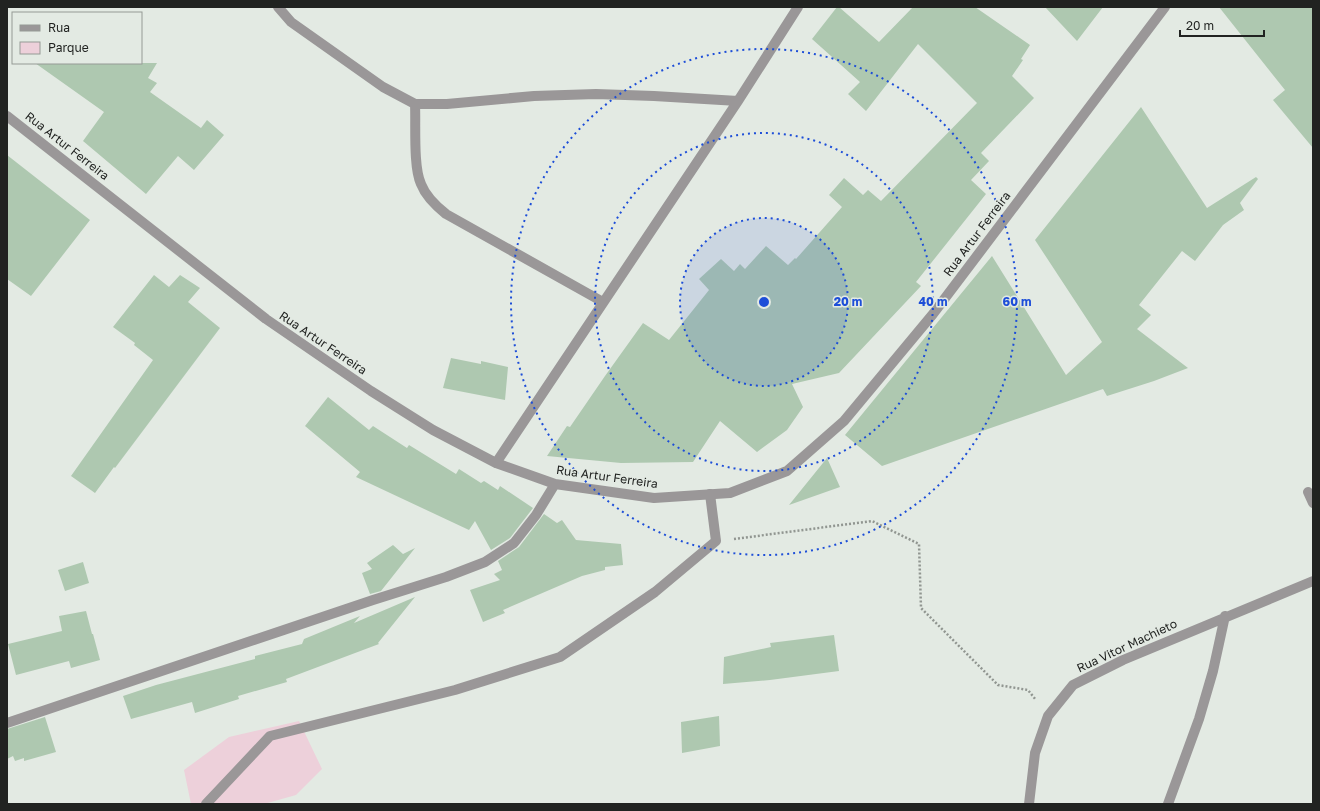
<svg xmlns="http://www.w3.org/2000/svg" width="1320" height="811" viewBox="0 0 1320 811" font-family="'Golos Text',sans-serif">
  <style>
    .green { fill: #edd0da }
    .building { fill: #aec8b0 }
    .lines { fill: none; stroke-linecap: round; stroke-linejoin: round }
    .path { stroke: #919691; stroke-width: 2.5; stroke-dasharray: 2 2; stroke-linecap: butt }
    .lane { stroke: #9a9798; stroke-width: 10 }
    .street { stroke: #9a9798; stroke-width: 10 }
    .ring { fill: none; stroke: #1d4ed8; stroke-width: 2; stroke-dasharray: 2 4 }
    .labels { text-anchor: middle; stroke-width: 3; stroke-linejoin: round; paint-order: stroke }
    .street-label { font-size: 12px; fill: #212321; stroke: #e3eae3 }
    .centre { fill: #1d4ed8; stroke: #e3eae3; stroke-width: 2 }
    .ring-label { font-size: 12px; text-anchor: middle; font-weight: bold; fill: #1d4ed8; stroke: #e3eae3; stroke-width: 3; stroke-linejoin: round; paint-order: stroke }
  </style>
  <rect width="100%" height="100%" fill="#e3eae3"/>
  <!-- green -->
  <path class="green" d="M299,721l23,48 -26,26 -32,9h-73l-7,-34 45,-33z"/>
  <!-- building -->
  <path class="building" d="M837,7h2l40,35 34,-35h62l55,38 -9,14 2,1 -11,16 22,22 -53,55 8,8 -18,19 15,14 -70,88 5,4 -82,87 -47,11 11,23 -16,23 -30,22 -37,-31 -27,41 -72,1 -74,-7 20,-30 3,1 35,-51 38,-53 26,17 40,-50 -10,-11 22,-20 13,12 6,-7 5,5 21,-23 22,19 7,-7 1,1 46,-52 -13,-12 15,-17 19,17 5,-5 13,11 96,-98 -59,-59 -52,67 -18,-17 12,-12 -48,-43z
    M1045,7h58l-26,34z
    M1219,7h94v141l-40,-48 12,-10z
    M35,63h122l-9,15 9,5 -7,9 51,36 6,-8 17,15 -30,35 -16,-14 -32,38 -63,-53 21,-29z
    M1141,107l66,101 49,-31 2,2 -18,24 4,7 -21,15 -28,36 -13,-10 -43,54 12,10 -14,14 51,39 -34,13 -47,15 -4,-7 -221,77 -37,-31 147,-179 74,119 36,-33 -67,-102z
    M7,155l83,65 -59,76 -24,-17z
    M154,275l15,12 11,-12 20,13 -12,14 32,26 -105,140 -1,-1 -19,26 -24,-17 82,-116 -19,-15 1,-2 -22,-16z
    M451,358l30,6v-3l27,6 -3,33 -62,-12z
    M328,397l41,33 4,-4 34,22 2,-3 47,29 3,-5 22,14 3,-2 14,9 2,-4 33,22 -23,30 -19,12 -16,-29 -6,9 -113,-53 4,-5 -55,-46z
    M827,458l13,29 -51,18z
    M544,514l13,9 5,-3 14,20 45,4 2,21 -18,2v3l-23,6 -79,34 2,3 -22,9 -13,-32 30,-10 -6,-6 8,-4 -4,-9 21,-14z
    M393,545l10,9 12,-6 -34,43 -11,3 -8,-21 10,-4 -5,-6z
    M83,562l6,21 -24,8 -7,-21z
    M415,597l-37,46 1,1 -93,35 1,3 -49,14 1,3 -44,14 -3,-11 -61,17 -8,-23 33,-11 99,-26v-3l47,-12 2,-5 56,-23 -6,7z
    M86,611l6,23h1l7,26 -29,8 -2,-7 -53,14 -8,-31 54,-13 -3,-15z
    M834,635l5,36 -69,9 -47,4 1,-27 47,-10 -1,-4z
    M719,716l1,30 -38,7 -1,-31z
    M45,717l11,35 -32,9v-3l-9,3 -2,-5 -6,3v-30z"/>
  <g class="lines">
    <!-- path -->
    <path class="path" d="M734,539l138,-18 47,23 2,64 77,77 30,5 8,10"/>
    <!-- lane -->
    <path class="lane" d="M206,804l64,-68 185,-46 105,-33 95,-65 61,-51 -6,-47"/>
    <!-- street -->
    <path class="street" d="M278,7l13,15 92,65 32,17h32l87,-8 62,-2 58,2 84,5
      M415,104c1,20 -2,63 6,80 5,13 15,22 25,30l157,88
      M7,116l259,203 105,72 62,39 63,33 59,21 99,14 76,-5 57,-22 57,-50 89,-107 232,-307
      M496,463l242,-362 60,-94
      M1308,492l5,11
      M7,723l366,-123 73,-23 39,-15 29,-19 22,-28 19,-31
      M1029,804l6,-51 13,-37 25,-31 50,-25 190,-79
      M1168,804l31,-85 14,-48 12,-55"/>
  </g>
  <!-- distance rings -->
  <circle cx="764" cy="302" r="84" fill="#1d4ed8" fill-opacity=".12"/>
  <g class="ring">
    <circle cx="764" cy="302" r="84"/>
    <circle cx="764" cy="302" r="169"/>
    <circle cx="764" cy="302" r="253"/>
  </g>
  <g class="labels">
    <!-- street labels -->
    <g class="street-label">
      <text transform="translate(67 146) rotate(38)" y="4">Rua Artur Ferreira</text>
      <text transform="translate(977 234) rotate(-53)" y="4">Rua Artur Ferreira</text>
      <text transform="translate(323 343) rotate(34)" y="4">Rua Artur Ferreira</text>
      <text transform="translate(607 477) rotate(8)" y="4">Rua Artur Ferreira</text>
      <text transform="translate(1127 646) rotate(-25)" y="4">Rua Vitor Machieto</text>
    </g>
  </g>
  <circle cx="764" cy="302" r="6" class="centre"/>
  <g class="ring-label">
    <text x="848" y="306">20 m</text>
    <text x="933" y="306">40 m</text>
    <text x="1017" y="306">60 m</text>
  </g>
  <!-- border -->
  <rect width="1320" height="811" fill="none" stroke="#212321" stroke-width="16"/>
  <!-- legend -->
  <rect x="12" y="12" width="130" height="52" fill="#e3eae3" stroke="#959a95"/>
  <rect x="20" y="25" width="20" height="6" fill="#9a9798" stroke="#959a95"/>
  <text x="48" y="32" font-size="12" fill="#212321">Rua</text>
  <rect x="20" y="42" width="20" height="12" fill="#edd0da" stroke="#959a95"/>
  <text x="48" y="52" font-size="12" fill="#212321">Parque</text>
  <!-- scale -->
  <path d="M1180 30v6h84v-6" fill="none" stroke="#212321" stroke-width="2"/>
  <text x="1186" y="30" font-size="12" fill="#212321" stroke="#e3eae3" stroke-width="3" paint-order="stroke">20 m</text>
</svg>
